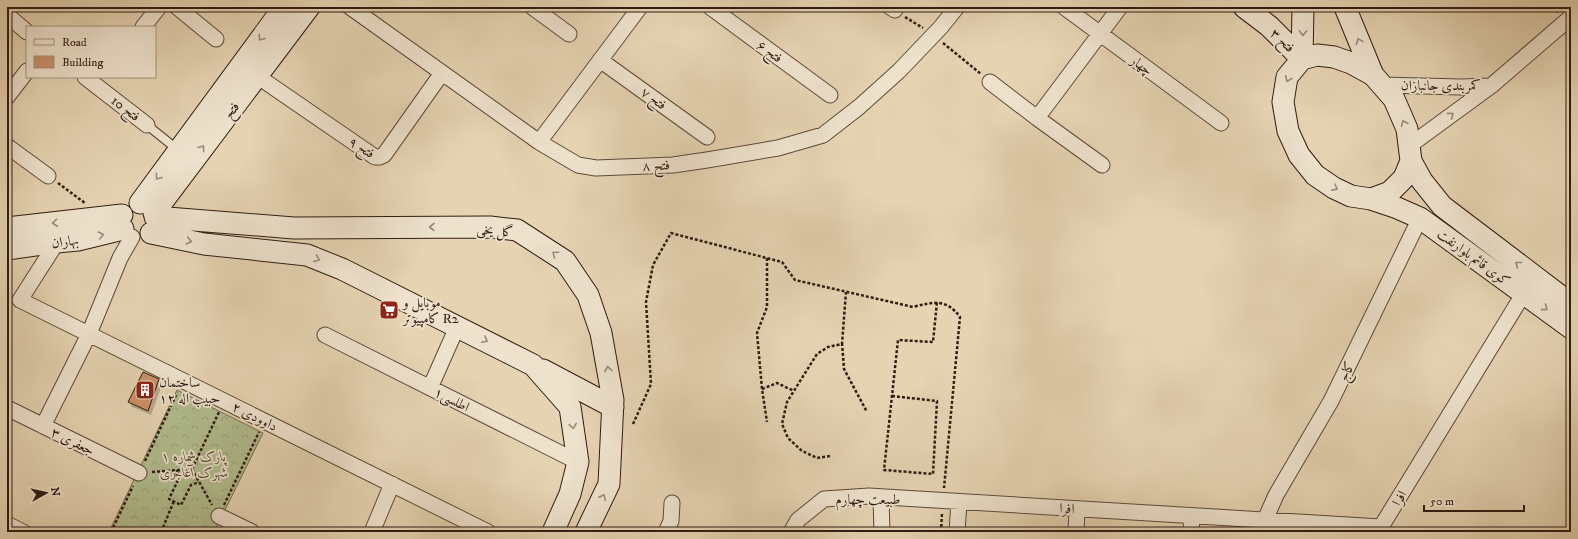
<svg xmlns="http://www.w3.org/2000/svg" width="1578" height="539" viewBox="0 0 1578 539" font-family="'IM FELL DW Pica',Amiri,serif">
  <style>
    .forest { fill: url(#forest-crowns); stroke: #706c50 }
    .shadow { fill: #0003 }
    .building { fill: #cc9068; stroke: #2f1c12 }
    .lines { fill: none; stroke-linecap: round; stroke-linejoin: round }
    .lane-casing { stroke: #5c4a3a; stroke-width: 10 }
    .street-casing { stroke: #5c4a3a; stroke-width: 17 }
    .secondary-casing { stroke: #2f1c12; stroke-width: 23 }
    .path { stroke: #2f1c12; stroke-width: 2.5; stroke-dasharray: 3 2; stroke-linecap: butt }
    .lane { stroke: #eee2cd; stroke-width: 8 }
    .street { stroke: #eee2cd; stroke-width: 15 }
    .secondary { stroke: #eee2cd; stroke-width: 21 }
    .oneway { stroke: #988979 }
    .labels { text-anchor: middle; stroke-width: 3.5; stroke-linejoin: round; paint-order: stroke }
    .street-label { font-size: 14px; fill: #2f1c12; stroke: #eee2cd }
    .poi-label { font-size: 14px; fill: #2f1c12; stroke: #eee2cd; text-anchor: start }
    .park-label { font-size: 14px; font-style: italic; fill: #564c38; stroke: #eee2cd }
  </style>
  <defs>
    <pattern id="forest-crowns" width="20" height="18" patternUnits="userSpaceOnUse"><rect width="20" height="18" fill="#b1bd8f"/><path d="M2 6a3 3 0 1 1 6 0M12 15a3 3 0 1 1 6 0" fill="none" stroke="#99a27a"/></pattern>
  </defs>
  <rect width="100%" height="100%" fill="#e5d3b2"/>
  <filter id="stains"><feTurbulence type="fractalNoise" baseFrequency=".005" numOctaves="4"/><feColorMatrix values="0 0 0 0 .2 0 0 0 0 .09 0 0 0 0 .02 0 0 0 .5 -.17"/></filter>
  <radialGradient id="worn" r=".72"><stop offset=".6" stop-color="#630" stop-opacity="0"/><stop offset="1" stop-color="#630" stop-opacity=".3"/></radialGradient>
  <!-- forest -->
  <path class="forest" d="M177,390l86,43 -49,99h-105z"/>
  <!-- shadow -->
  <path class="shadow" d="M143,373l16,7 3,5 -11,30 -19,-8 -3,-5z"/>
  <!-- building -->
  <path class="building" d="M143,372l16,7 -11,32 -20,-9z"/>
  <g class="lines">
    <defs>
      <path id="lane" d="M147,125l31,25"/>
      <path id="street" d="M177,7l39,32
        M350,7l189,135 39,23 18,3 77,-3 34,-5 71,-12 45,-13 36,-28 40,-36 42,-44 16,-20
        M532,7l37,27
        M710,7l120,88
        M890,7l5,3
        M1064,7l157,116
        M7,15l20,17
        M143,27l16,-20
        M600,60l107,77
        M257,76l118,81h4l5,-2 58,-82
        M85,77l62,48
        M990,82l47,36
        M1381,85l80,2 30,-1
        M7,97l20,-26
        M539,142l101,-135
        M7,146l41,30
        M1409,146l82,-60 80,-69
        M1102,165l-65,-47 83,-111
        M57,242l-37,58 468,232
        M325,335l253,127
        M430,388l27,-61
        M7,408l132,65
        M43,426l46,-92 31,-76 12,-21
        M881,497l1,35
        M219,516l33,16
        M7,524l16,8
        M372,532l20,-48
        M666,532l5,-11 1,-18
        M791,532l7,-12 26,-21 45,-3 512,31 143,-234
        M957,532l2,-30
        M1076,532l1,-23
        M1191,532l1,-16
        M1263,532l2,-12 11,-25 55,-94 89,-183"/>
      <path id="secondary" d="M1244,7l25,19 33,33
        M1345,7l28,68
        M1302,59l1,-52
        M1411,161l-7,17 -14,14 -19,7 -20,-3 -17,-8 -19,-13 -16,-20 -11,-24 -5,-29 4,-25 15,-18 15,-4 17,2 17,6 22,12 21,24 13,30 4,32 11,20 20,25 129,98
        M1371,199l24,8 25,11 151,110
        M140,203l144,-196
        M154,213l155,-206
        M155,217l139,11 196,-1 27,3 48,31 23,34 13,38 12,67 -4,84 -23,48
        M7,228l115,-13
        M151,233l53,11 103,11 35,14 191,96 37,42 8,55 -8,32 -17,38
        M7,249l50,-7 21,-2 45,-11
        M543,370l70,37"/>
    </defs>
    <!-- lane casing -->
    <use href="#lane" class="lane-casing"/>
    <!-- street casing -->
    <use href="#street" class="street-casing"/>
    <!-- secondary casing -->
    <use href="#secondary" class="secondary-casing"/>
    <!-- path -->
    <path class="path" d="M1552,7l6,5
      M905,17l18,11
      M943,43l38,31
      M58,183l27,20
      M767,258v49l-10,26 5,56 5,33
      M842,343l2,26 23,43
      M762,389l15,-6 17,8
      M892,396l45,5 -4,73 -49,-4 14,-130 35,2 4,-40
      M633,424l18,-40 -5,-82 7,-37 18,-32 111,29 13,18 118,27c20,-5 33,-9 47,10l-16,171
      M830,456l-13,2 -15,-7 -14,-13 -6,-14 5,-22 30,-48 11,-7 14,-3 4,-52
      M145,461l32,-68
      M192,469l20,36
      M177,470l1,10 -9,19 12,6 10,-20 8,-3
      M152,472l40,-3 27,-57
      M224,505l35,-73
      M111,532l22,-46
      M161,532l13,-31
      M941,532l1,-19"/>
    <!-- lane -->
    <use href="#lane" class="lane"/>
    <!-- street -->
    <use href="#street" class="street"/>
    <!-- secondary -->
    <use href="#secondary" class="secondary"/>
  </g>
  <!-- one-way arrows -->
  <defs><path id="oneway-chevron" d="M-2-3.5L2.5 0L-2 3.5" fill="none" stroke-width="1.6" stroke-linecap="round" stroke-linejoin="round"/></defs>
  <g class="oneway">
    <use href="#oneway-chevron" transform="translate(1303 33) rotate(91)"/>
    <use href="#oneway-chevron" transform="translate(261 38) rotate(126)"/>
    <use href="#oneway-chevron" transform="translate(1359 41) rotate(-111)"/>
    <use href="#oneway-chevron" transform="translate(1288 79) rotate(113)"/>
    <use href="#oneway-chevron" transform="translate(1451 115) rotate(-36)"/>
    <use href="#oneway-chevron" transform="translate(1404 123) rotate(-113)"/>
    <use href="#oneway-chevron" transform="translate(202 148) rotate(-53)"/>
    <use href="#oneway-chevron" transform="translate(158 177) rotate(126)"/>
    <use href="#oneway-chevron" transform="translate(1335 188) rotate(29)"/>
    <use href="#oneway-chevron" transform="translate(55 223) rotate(173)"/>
    <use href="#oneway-chevron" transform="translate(432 227) rotate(180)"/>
    <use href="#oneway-chevron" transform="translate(101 235) rotate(-14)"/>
    <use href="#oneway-chevron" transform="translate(189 241) rotate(12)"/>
    <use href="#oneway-chevron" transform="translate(555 254) rotate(-145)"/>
    <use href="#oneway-chevron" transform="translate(317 259) rotate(22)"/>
    <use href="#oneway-chevron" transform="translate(1518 264) rotate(-142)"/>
    <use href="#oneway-chevron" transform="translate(1545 308) rotate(37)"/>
    <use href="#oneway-chevron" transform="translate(485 340) rotate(27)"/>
    <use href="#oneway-chevron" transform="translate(608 369) rotate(-100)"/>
    <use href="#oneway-chevron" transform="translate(573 426) rotate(81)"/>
    <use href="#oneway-chevron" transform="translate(603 497) rotate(-64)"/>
  </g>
  <!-- icons -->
  <defs>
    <symbol id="supermarket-square" viewBox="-11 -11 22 22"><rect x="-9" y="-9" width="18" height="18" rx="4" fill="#8f2418" stroke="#eee2cd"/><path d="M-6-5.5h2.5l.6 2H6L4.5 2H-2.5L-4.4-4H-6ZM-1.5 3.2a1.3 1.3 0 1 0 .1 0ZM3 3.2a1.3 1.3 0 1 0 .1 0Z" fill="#fff"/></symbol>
    <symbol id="building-square" viewBox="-11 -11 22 22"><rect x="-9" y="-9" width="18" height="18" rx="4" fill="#8f2418" stroke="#eee2cd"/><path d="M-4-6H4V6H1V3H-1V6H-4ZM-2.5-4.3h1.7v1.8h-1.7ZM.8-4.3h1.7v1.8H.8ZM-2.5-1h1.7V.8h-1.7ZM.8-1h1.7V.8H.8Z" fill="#fff"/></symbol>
  </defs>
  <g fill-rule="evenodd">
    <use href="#supermarket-square" x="378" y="299" width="22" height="22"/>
    <use href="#building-square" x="134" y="379" width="22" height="22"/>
  </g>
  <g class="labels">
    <!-- street labels -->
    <g class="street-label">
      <text transform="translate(1283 40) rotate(44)" y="5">فتح ۳</text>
      <text transform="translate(770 51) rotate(36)" y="5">فتح ۶</text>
      <text transform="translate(1142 65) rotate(36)" y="5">چهار</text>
      <text x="1441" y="90">کمربندی جانبازان</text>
      <text transform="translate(654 98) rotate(36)" y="5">فتح ۷</text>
      <text transform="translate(126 108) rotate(37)" y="5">فتح 10</text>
      <text transform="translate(231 110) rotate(-53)" y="5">فتح</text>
      <text transform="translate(362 147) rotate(32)" y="5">فتح ۹</text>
      <text transform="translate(656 165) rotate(-3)" y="5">فتح ۸</text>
      <text transform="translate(495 230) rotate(6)" y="5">گل یخی</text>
      <text transform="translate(65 241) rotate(-7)" y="5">بهاران</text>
      <text transform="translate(1474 257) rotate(36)" y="5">کوی قائم بلوارنفت</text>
      <text transform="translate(1346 371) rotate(-64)" y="5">کاج</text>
      <text transform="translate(452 399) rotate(27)" y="5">اطلسی۱</text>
      <text transform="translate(255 416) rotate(26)" y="5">داوودی ۲</text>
      <text transform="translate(73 441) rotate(26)" y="5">جعفری ۳</text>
      <text transform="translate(1399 498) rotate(-59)" y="5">افرا</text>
      <text x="868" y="504">طبیعت چهارم</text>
      <text transform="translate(1067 508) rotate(3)" y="5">افرا</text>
    </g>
    <!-- poi labels -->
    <g class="poi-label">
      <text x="403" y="307">موبایل و<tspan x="403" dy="16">کامپیوتر R2</tspan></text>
      <text x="159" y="387">ساختمان<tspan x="159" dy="16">حبیب اله ۱۲</tspan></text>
    </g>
    <!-- park labels -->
    <g class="park-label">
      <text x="194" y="461">پارک شماره ۱<tspan x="194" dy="16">شهرک آغاجری</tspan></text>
    </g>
  </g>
  <!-- margin -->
  <rect width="1578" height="539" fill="none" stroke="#e5d3b2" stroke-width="24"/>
  <rect x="8" y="8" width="1562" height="523" fill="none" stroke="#2f1c12" stroke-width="2"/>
  <rect x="12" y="12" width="1554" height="515" fill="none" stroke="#2f1c12"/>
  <!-- legend -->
  <rect x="26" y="26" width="130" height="52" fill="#eee2cd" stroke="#a29382"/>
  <rect x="34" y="39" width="20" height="6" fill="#eee2cd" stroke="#a29382"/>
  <text x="62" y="46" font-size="12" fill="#2f1c12">Road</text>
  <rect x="34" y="56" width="20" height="12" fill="#cc9068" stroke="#a29382"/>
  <text x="62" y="66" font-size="12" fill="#2f1c12">Building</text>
  <!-- north arrow -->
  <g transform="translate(46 493) rotate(82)" stroke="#eee2cd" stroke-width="3" paint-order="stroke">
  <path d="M0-3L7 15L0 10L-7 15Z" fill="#2f1c12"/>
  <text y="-6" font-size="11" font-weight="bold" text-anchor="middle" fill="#2f1c12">N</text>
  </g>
  <!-- scale -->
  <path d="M1424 505v6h100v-6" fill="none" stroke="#2f1c12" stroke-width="2"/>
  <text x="1430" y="505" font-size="12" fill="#2f1c12" stroke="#eee2cd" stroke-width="3" paint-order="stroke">50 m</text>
  <rect width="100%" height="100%" filter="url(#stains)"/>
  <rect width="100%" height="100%" fill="url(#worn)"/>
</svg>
